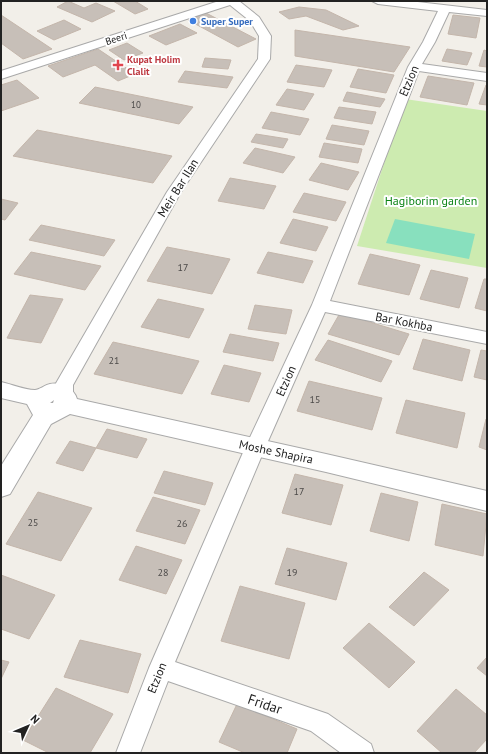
<svg xmlns="http://www.w3.org/2000/svg" width="488" height="754" viewBox="0 0 488 754" font-family="'PT Sans',sans-serif">
  <style>
    .grass { fill: #cdebb0 }
    .pitch { fill: #88e0be }
    .building { fill: #c7bfb8; stroke: #c4b6ab }
    .lines { fill: none; stroke-linecap: round; stroke-linejoin: round }
    .minor-casing { stroke: #a9a9a9; stroke-width: 2 }
    .tertiary-casing { stroke: #a9a9a9; stroke-width: 2 }
    .minor { fill: #fff; fill-rule: evenodd }
    .tertiary { fill: #fff; fill-rule: evenodd }
    .shop-dot { fill: #3f7fe0; stroke: #fff; stroke-width: 1.5 }
    .health-dot { fill: #e0444e; stroke: #fff; stroke-width: 1.5 }
    .labels { text-anchor: middle; stroke-width: 4; stroke-linejoin: round; paint-order: stroke }
    .far-number-label { font-size: 9px; fill: #4b4948 }
    .far-shop-label { font-size: 10px; font-weight: bold; fill: #366cbe; stroke: #fff; text-anchor: start }
    .far-street-label { font-size: 10px; fill: #222; stroke: #fff }
    .far-health-label { font-size: 10px; font-weight: bold; fill: #be3a42; stroke: #fff; text-anchor: start }
    .number-label { font-size: 10px; fill: #4b4948 }
    .street-label { font-size: 12px; fill: #222; stroke: #fff }
    .park-label { font-size: 12px; fill: #0c8416; stroke: #fff }
    .near-street-label { font-size: 14px; fill: #222; stroke: #fff }
  </style>
  <rect width="100%" height="100%" fill="#f2efe9"/>
  <!-- grass -->
  <path class="grass" d="M405,99l82,12v157l-130,-22z"/>
  <!-- pitch -->
  <path class="pitch" d="M395,219l80,15 -6,25 -83,-16z"/>
  <!-- building -->
  <path class="building" d="M68,1l16,7 12,-5 19,8 -23,11 -35,-15z
    M113,1h22l13,8 -13,5z
    M299,7l27,3 33,16 -16,4 -37,-14 -17,3 -10,-7z
    M206,13l50,26 -18,8 -50,-27z
    M1,15l51,34 -29,10 -22,-16z
    M453,15l27,3 -4,20 -28,-4z
    M64,20l17,9 -27,11 -17,-9z
    M180,24l17,9 -31,12 -17,-9z
    M295,30l115,17 -16,25 -99,-16z
    M127,43l16,10 -19,7 -15,-10z
    M98,49l37,25 -17,7 -23,-16 -32,12 -15,-11z
    M447,49l25,4 -5,12 -25,-4z
    M484,50l3,1v16l-8,-1z
    M205,58l26,2 -3,9 -26,-2z
    M296,65l36,5 -8,17 -37,-5z
    M358,69l36,6 -8,18 -36,-6z
    M185,71l48,6 -6,11 -49,-6z
    M428,76l46,7 -7,22 -47,-8z
    M17,80l22,18 -38,13v-26z
    M486,85h1v20l-8,-1z
    M95,87l98,20 -14,17 -100,-21z
    M287,89l27,5 -10,16 -28,-5z
    M347,92l38,7 -5,8 -37,-6z
    M339,107l37,5 -4,12 -38,-6z
    M271,112l38,7 -9,16 -38,-7z
    M332,125l37,6 -5,14 -38,-6z
    M37,130l135,26 -19,27 -140,-27z
    M256,134l32,5 -5,9 -32,-6z
    M324,143l38,6 -4,14 -39,-6z
    M255,148l40,9 -12,16 -40,-10z
    M321,163l38,9 -11,18 -39,-10z
    M230,178l46,8 -12,23 -46,-8z
    M304,193l42,9 -10,19 -43,-9z
    M1,199l17,4 -13,17 -4,-1z
    M293,219l35,8 -12,24 -36,-8z
    M41,225l74,15 -11,16 -75,-16z
    M167,247l63,12 -18,35 -65,-13z
    M31,252l70,14 -16,24 -71,-16z
    M268,252l45,9 -10,22 -46,-10z
    M370,254l50,11 -11,30 -51,-11z
    M431,270l37,8 -9,30 -39,-9z
    M484,279h3v32l-12,-3z
    M30,295l33,4 -22,44 -34,-5z
    M158,299l46,10 -15,29 -48,-11z
    M255,305l37,5 -6,24 -38,-5z
    M340,313l69,21 -10,21 -71,-21z
    M230,334l49,9 -6,18 -50,-9z
    M423,339l47,11 -8,31 -49,-12z
    M328,340l64,21 -11,21 -66,-22z
    M113,342l86,19 -17,33 -88,-20z
    M481,350l6,1v29l-13,-3z
    M224,365l37,8 -12,29 -38,-8z
    M309,381l73,17 -10,32 -75,-19z
    M406,400l59,13 -8,35 -61,-15z
    M486,419l1,1v30l-8,-3z
    M107,429l40,10 -10,19 -41,-10z
    M70,441l26,7 -13,23 -27,-8z
    M164,471l49,12 -8,22 -51,-12z
    M295,474l48,11 -12,40 -49,-12z
    M38,492l54,16 -31,53 -55,-17z
    M381,493l37,9 -9,39 -39,-10z
    M153,497l47,13 -15,34 -49,-13z
    M442,504l45,10 -4,42 -48,-11z
    M136,546l46,14 -16,34 -47,-14z
    M287,548l60,15 -11,37 -61,-16z
    M424,572l25,18 -35,36 -25,-19z
    M1,575l54,20 -26,44 -28,-10z
    M240,586l65,17 -16,56 -68,-18z
    M369,623l46,39 -26,26 -46,-40z
    M80,640l61,14 -13,39 -64,-16z
    M487,657v19l-10,-8z
    M1,660l8,2 -8,17z
    M56,688l57,26 -23,39h-41l-26,-13z
    M456,689l31,26v24l-13,14h-32l-25,-22z
    M237,704l60,25 -10,24h-42l-26,-11z"/>
  <g class="lines">
    <defs>
      <path id="minor" d="M219,1h20l20,16 12,19 -1,23 -89,133 -108,193v10l-3,5 -6,2 -6,-2 -3,-5v-10l112,-193 91,-133 1,-23 -9,-15 -20,-16 -229,74v-8z
        M372,1h37l78,9v6l-38,-4 -14,30 -13,22 65,9v8l-68,-10 -89,230 157,31v12l-162,-32 -60,136 -90,214 153,52 43,30 3,9h-33l-30,-22 -143,-50 -28,72h-24l33,-85 96,-220 67,-143 96,-238 15,-25 15,-31 -60,-7z"/>
      <path id="tertiary" d="M1,382c10,2 23,8 34,8 4,0 10,-5 15,-6 11,-2 24,4 27,15l249,55 161,37v20l-161,-39 -256,-58 -19,10 -41,70 -9,3v-31l32,-51 -6,-11 -26,-6zM54,400l-1,3h-3z"/>
    </defs>
    <!-- minor casing -->
    <use href="#minor" class="minor-casing"/>
    <!-- tertiary casing -->
    <use href="#tertiary" class="tertiary-casing"/>
    <!-- minor -->
    <use href="#minor" class="minor"/>
    <!-- tertiary -->
    <use href="#tertiary" class="tertiary"/>
  </g>
  <!-- markers -->
  <circle class="shop-dot" cx="193" cy="21" r="4"/>
  <path class="health-dot" d="M116 59h4v4h4v4h-4v4h-4v-4h-4v-4h4z"/>
  <g class="labels">
    <!-- far-number labels -->
    <g class="far-number-label">
      <text x="136" y="108">10</text>
    </g>
    <!-- far-shop labels -->
    <g class="far-shop-label">
      <text x="201" y="25">Super Super</text>
    </g>
    <!-- far-street labels -->
    <g class="far-street-label">
      <text transform="translate(116 38) rotate(-18)" y="4">Beeri</text>
    </g>
    <!-- far-health labels -->
    <g class="far-health-label">
      <text x="127" y="63">Kupat Holim<tspan x="127" dy="12">Clalit</tspan></text>
    </g>
    <!-- number labels -->
    <g class="number-label">
      <text x="183" y="271">17</text>
      <text x="114" y="364">21</text>
      <text x="315" y="403">15</text>
      <text x="299" y="495">17</text>
      <text x="33" y="526">25</text>
      <text x="182" y="527">26</text>
      <text x="163" y="576">28</text>
      <text x="292" y="576">19</text>
    </g>
    <!-- street labels -->
    <g class="street-label">
      <text transform="translate(409 81) rotate(-67)" y="4">Etzion</text>
      <text transform="translate(178 188) rotate(-58)" y="4">Meir Bar Ilan</text>
      <text transform="translate(404 322) rotate(11)" y="4">Bar Kokhba</text>
      <text transform="translate(286 381) rotate(-66)" y="4">Etzion</text>
      <text transform="translate(276 452) rotate(12)" y="4">Moshe Shapira</text>
      <text transform="translate(157 678) rotate(-68)" y="4">Etzion</text>
    </g>
    <!-- park labels -->
    <g class="park-label">
      <text x="431" y="205">Hagiborim garden</text>
    </g>
    <!-- near-street labels -->
    <g class="near-street-label">
      <text transform="translate(265 704) rotate(19)" y="5">Fridar</text>
    </g>
  </g>
  <!-- border -->
  <rect width="488" height="754" fill="none" stroke="#222222" stroke-width="4"/>
  <!-- north arrow -->
  <g transform="translate(28 726) rotate(46)" stroke="#ffffff" stroke-width="3" paint-order="stroke">
  <path d="M0-3L7 15L0 10L-7 15Z" fill="#222222"/>
  <text y="-6" font-size="11" font-weight="bold" text-anchor="middle" fill="#222222">N</text>
  </g>
</svg>
